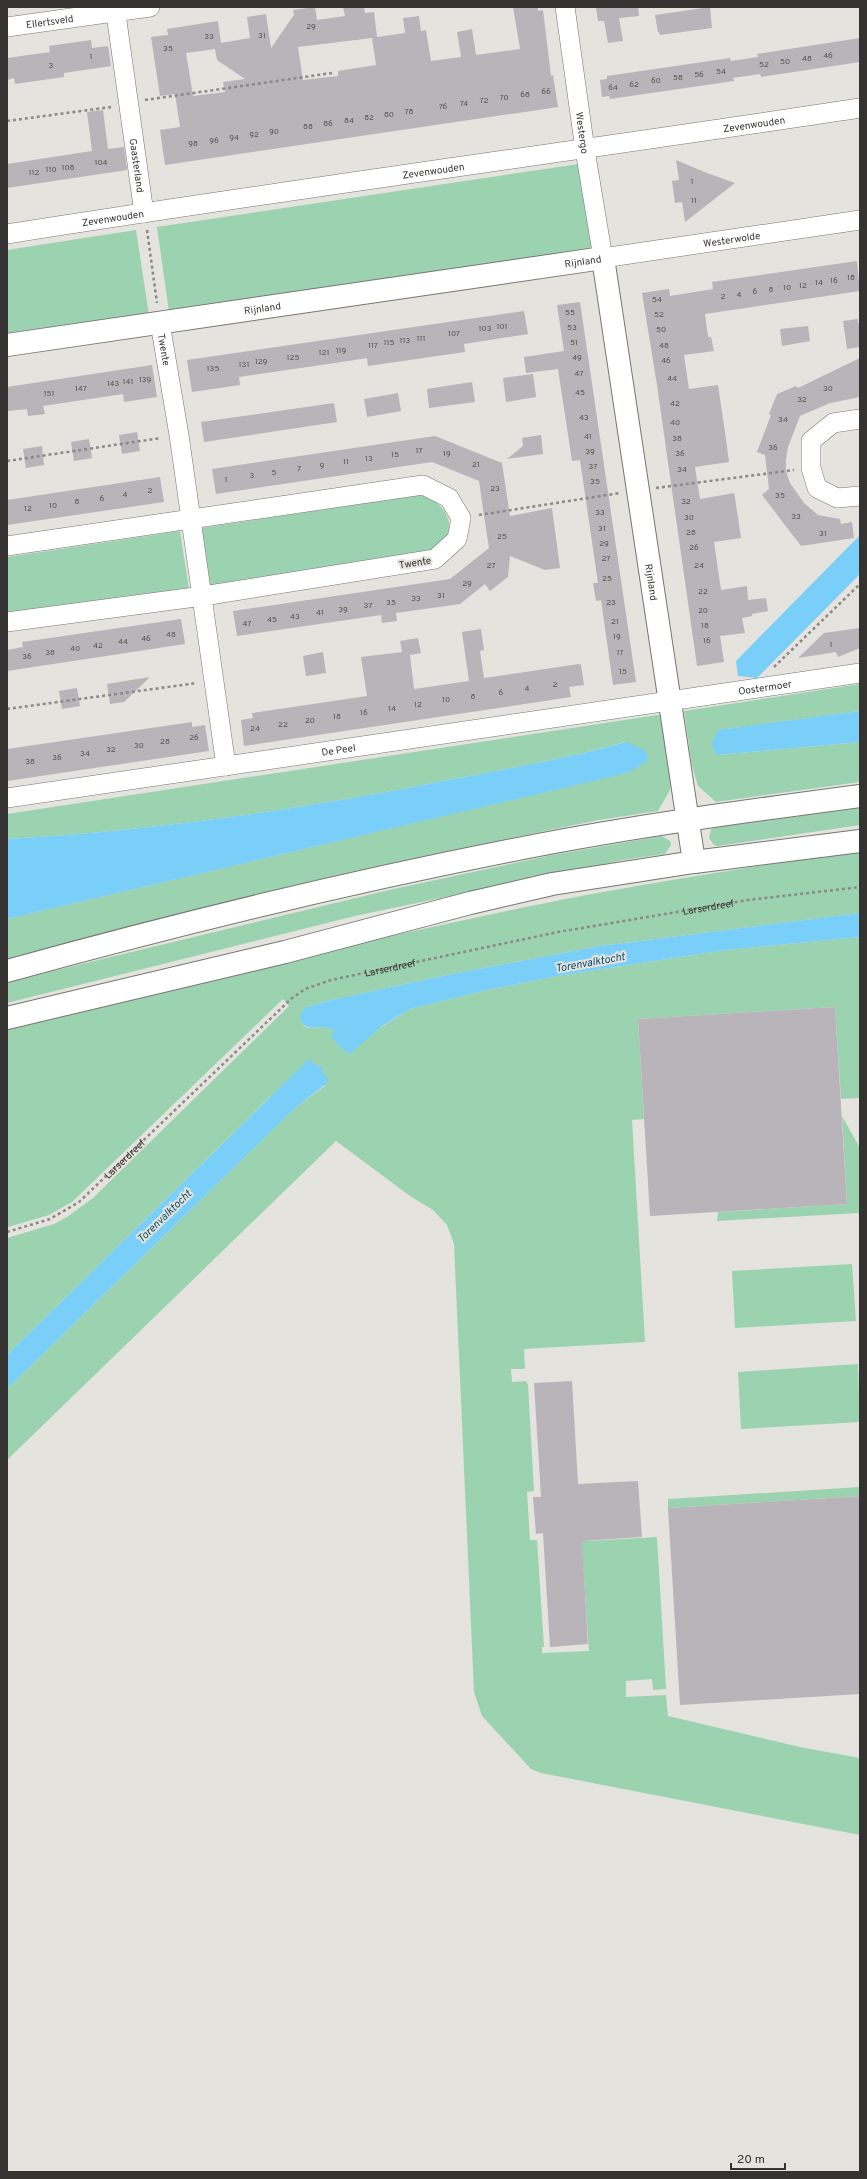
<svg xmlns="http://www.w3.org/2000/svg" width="867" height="2179" viewBox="0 0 867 2179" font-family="Overpass,sans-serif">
	<rect width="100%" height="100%" fill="#e5e3dd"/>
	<g fill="#9bd3b0">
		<polygon points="579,164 592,249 169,312 157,227"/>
		<polygon points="136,230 149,315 7,336 7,250"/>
		<path d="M420,495C438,499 457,518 446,538C443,543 437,548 433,552L210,586L201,528Z"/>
		<polygon points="180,531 189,589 7,615 7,557"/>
		<polygon points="860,684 860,711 719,730 717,755 860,742 860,782 716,802 698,786 692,766 684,711"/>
		<path d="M664,714L672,769L670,790L658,811L599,820L516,837L7,963V919L629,772L625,742C569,758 511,768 453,779C306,809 157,830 7,839V814Z"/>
		<polygon points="860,808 860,825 718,846 714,845 709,838 711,829 716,827"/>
		<polygon points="662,836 670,841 671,845 665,854 623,860 355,916 7,1003 7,982 389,890 552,855"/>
		<path d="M860,849V913L600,946L442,976L327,1001L307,1007L301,1020C306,1032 311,1027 322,1027C326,1027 331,1029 335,1031L341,1048L345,1050L410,1009L487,990L557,976L726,950L860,937V1098L841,1099L835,1007L638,1019L644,1119L632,1120L645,1342L524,1349L525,1369H511L512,1382L526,1381L528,1385L534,1491L527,1492L530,1540H537L544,1647H542V1653L589,1651L582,1548L577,1532L588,1541L657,1537L666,1689L653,1690L652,1679L626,1681V1697L666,1695L668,1716L800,1747L860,1758V1835L541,1773L531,1769L482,1716L474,1692L454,1244L447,1225L433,1210L410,1196L336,1141L7,1460V1389L295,1108L326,1085L271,1096L7,1355V1238L54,1224L67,1217L93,1198L289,1006L283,999L72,1202L49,1215L8,1227L7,1027C183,985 359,941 536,905C644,883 752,868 860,849Z"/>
		<polygon points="842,1116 860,1148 860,1217 858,1213 717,1221 718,1212 847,1204"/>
		<polygon points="852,1264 856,1321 735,1328 732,1271"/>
		<polygon points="858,1364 860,1422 741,1429 738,1372"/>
		<polygon points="860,1487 860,1496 668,1508 668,1499"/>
	</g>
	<g fill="#7acff9">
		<polygon points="860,535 860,574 757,678 738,676 736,661"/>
		<polygon points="860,711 860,742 717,755 712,744 718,730"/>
		<path d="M626,742L646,751L648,761L629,772L606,778L7,919V839C157,830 306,809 453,779C511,768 569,758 626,742Z"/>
		<path d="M860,913V937L726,950L557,976L487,990L410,1009L382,1026L350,1054L341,1048L331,1036L335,1031C331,1029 326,1027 322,1027C311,1027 304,1031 300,1017L302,1011L307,1007L327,1001L442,976L600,946Z"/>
		<polygon points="309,1059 316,1066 319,1065 323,1068 321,1071 328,1079 326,1084 295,1108 7,1389 7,1355"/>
	</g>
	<g fill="#b8b4ba" fill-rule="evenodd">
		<path d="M315,7L317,20L345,16L343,7H364L365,13L374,12L377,37L405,33L403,18L419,16L421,31L426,30L431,61L461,57L457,32L472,29L476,55L520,49L513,7H538V11L543,10L551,76L553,75L558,107L165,165L160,130L180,127L175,94L160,96L151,37L168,35L167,29L218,21L221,43L250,38L247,17L266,14L271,48L294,15L293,10ZM372,38L376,65L338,71V76L303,80L298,47ZM215,49L217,60L245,79L223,82L225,92L193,96L186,53Z"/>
		<polygon points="596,7 638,7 639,16 619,18 623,41 608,43 604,21 598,21"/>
		<polygon points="710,7 712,28 660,35 659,32 658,32 655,15"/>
		<polygon points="860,38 860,62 761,77 760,74 733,78 734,81 610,99 609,96 602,97 600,80 607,79 607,76 730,58 731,61 758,57 757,54"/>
		<polygon points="91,40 92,48 108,46 111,66 64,73 64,77 15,84 14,78 7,80 7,58 50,52 49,46"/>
		<polygon points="103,110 108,149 124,147 127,170 7,188 7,164 92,151 87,112"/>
		<polygon points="676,160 707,173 735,183 685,222 682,202 675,203 672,181 679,180"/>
		<polygon points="857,261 860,291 705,314 708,337 711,337 714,351 684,355 689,389 718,385 726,439 729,462 695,467 700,499 734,493 735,498 741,538 714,542 721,590 747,586 748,600 766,598 768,611 752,614 752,616 742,618 745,633 720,636 724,662 697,666 657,385 642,293 669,289 670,296 713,289 712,282"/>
		<polygon points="580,302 636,682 613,685 601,600 596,601 593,583 598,583 580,460 572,461 558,369 526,373 524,357 564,351 557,305"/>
		<polygon points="524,311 528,334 464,344 465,352 368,366 367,358 335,363 239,377 240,385 192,392 187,360"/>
		<polygon points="858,319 858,323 860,323 860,347 847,349 843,321"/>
		<polygon points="808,326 810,341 782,346 780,329"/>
		<polygon points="860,358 860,397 830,403 800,416 788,447 786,459 786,471 790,483 804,503 818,515 840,519 841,524 852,522 854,538 801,546 762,495 769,489 768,480 765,455 757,452 771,415 769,414 777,394 796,386 798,388"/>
		<polygon points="152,365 157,397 124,402 123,394 43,406 45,414 28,416 27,409 7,411 7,387"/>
		<polygon points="533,374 536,397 506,402 503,378"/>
		<polygon points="472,382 475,402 429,408 427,389"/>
		<polygon points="398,393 401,411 367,417 364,399"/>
		<polygon points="334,403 337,422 204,442 201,422"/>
		<polygon points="137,432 140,451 122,454 119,435"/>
		<polygon points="541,435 543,454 507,459 523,446 522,438"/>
		<polygon points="435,436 502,463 510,516 552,508 560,568 545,570 510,556 508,577 490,591 485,584 460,604 396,613 397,621 382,623 381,615 237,636 233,611 450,579 489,548 483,509 479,481 432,462 216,494 212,469"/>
		<polygon points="89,439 92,458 74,461 71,442"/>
		<polygon points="42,446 44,465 26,468 23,449"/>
		<polygon points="160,477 164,502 7,525 7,500"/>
		<polygon points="181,619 185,644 7,671 7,650 23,647 22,642"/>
		<polygon points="860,628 860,648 838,657 836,652 798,658 824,633"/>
		<polygon points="481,629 484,650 480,651 484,678 579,664 581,665 584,685 569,687 571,697 244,746 241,720 253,718 252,713 367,696 361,657 402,652 400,641 418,638 421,653 410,655 414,689 469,681 462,632"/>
		<polygon points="323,652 326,673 306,676 303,656"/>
		<polygon points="150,677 124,702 110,704 107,684"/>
		<polygon points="77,688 80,706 62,709 59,691"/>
		<polygon points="192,722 192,727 205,725 209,751 7,781 7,749"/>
		<polygon points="835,1007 847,1204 650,1216 638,1019"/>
		<polygon points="572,1381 578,1484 638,1481 642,1537 582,1541 588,1644 550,1647 543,1533 536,1534 533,1497 541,1497 534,1383"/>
		<polygon points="860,1496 860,1694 680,1705 668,1508"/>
	</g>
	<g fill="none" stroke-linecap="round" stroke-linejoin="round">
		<g stroke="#77756f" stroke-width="20">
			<g id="minor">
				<path id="s2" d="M115,7L144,213"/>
				<path id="s3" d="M565,7L585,150L603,258L860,220"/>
				<path id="s4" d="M7,27L150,7"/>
				<path id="s5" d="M7,234C291,189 576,151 860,108"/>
				<path id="s6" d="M160,323L179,435L226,766"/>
				<polyline points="860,419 833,423 811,441 811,468 817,488 837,498 860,496"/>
				<polyline points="7,546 423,485 449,498 461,518 457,539 435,559 203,596 7,622"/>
				<path id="s7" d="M7,798L860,673"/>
			</g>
		</g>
		<g stroke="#77756f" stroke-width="24">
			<g id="tertiary">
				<path id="s8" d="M7,345L603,258L694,862"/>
			</g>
		</g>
		<g stroke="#77756f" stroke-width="24">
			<g id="secondary">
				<path d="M7,971C177,924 349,882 523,848C634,826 747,811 860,796"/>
				<polyline points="7,1018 285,952 470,903 552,884 694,862 860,841"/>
			</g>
		</g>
		<g stroke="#8b8986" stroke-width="2.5" stroke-dasharray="3 3" stroke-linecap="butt">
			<polyline points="145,100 332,73"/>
			<polyline points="7,121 111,107"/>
			<polyline points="147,230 157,303"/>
			<polyline points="7,461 161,438"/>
			<polyline points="656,488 794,470"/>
			<polyline points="479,515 620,493"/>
			<polyline points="774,667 860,584"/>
			<polyline points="7,709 197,683"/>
			<path id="s1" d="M7,1232L50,1219L79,1202L291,999L305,989L331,980L558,932L748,900L860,887"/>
		</g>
		<use href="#minor" stroke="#fff" stroke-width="19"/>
		<use href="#tertiary" stroke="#fff" stroke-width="22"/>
		<use href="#secondary" stroke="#fff" stroke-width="22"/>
	</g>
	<g text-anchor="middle" stroke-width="4" stroke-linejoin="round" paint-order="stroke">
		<g font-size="8" fill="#555353">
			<text x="311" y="29">29</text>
			<text x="262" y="38">31</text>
			<text x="209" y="39">33</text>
			<text x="168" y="51">35</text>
			<text x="828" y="58">46</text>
			<text x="91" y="59">1</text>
			<text x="807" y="61">48</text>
			<text x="785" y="64">50</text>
			<text x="764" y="67">52</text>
			<text x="51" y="68">3</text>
			<text x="721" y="74">54</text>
			<text x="699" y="77">56</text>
			<text x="678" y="80">58</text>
			<text x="656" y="83">60</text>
			<text x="634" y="87">62</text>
			<text x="613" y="90">64</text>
			<text x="546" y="94">66</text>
			<text x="525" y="97">68</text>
			<text x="504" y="100">70</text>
			<text x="484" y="103">72</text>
			<text x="464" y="106">74</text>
			<text x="443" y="109">76</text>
			<text x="409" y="114">78</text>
			<text x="389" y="117">80</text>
			<text x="369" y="120">82</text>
			<text x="349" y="123">84</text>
			<text x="328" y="126">86</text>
			<text x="308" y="129">88</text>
			<text x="274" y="134">90</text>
			<text x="254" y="137">92</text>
			<text x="234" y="140">94</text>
			<text x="214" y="143">96</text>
			<text x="193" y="146">98</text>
			<text x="101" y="165">104</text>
			<text x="68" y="170">108</text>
			<text x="51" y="172">110</text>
			<text x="34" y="175">112</text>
			<text x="692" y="184">1</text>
			<text x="694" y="203">11</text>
			<text x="851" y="280">18</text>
			<text x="834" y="283">16</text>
			<text x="819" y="285">14</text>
			<text x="803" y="288">12</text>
			<text x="787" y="290">10</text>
			<text x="771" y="292">8</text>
			<text x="755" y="294">6</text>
			<text x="739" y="297">4</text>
			<text x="723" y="299">2</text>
			<text x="657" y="302">54</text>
			<text x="570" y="315">55</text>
			<text x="659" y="317">52</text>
			<text x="502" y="329">101</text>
			<text x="572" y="330">53</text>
			<text x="485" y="331">103</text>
			<text x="661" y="332">50</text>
			<text x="454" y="336">107</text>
			<text x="421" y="341">111</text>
			<text x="405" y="343">113</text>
			<text x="389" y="345">115</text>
			<text x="574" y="345">51</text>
			<text x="373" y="348">117</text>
			<text x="664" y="348">48</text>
			<text x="341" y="353">119</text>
			<text x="324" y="355">121</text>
			<text x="293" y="360">125</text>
			<text x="577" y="360">49</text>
			<text x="666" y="363">46</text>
			<text x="261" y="364">129</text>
			<text x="244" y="367">131</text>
			<text x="213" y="371">135</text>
			<text x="579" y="376">47</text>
			<text x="672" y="381">44</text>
			<text x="145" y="382">139</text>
			<text x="128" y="384">141</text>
			<text x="113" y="386">143</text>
			<text x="81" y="391">147</text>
			<text x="828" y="391">30</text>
			<text x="580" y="395">45</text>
			<text x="49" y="396">151</text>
			<text x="802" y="402">32</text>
			<text x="675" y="406">42</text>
			<text x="584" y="420">43</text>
			<text x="783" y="422">34</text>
			<text x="675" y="425">40</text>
			<text x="588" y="439">41</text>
			<text x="677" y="441">38</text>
			<text x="773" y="450">36</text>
			<text x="419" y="453">17</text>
			<text x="590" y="454">39</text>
			<text x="447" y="456">19</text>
			<text x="680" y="456">36</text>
			<text x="395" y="457">15</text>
			<text x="369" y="461">13</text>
			<text x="346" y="464">11</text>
			<text x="476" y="467">21</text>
			<text x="322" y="468">9</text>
			<text x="593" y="469">37</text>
			<text x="299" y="471">7</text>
			<text x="682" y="472">34</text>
			<text x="274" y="475">5</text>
			<text x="252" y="478">3</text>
			<text x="226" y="482">1</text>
			<text x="595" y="484">35</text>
			<text x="495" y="491">23</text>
			<text x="150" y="493">2</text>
			<text x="125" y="497">4</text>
			<text x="780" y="498">35</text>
			<text x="102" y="501">6</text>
			<text x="77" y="504">8</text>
			<text x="686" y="504">32</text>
			<text x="53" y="508">10</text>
			<text x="28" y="511">12</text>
			<text x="600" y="515">33</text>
			<text x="796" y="519">33</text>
			<text x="689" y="520">30</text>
			<text x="602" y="531">31</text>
			<text x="691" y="535">28</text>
			<text x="823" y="536">31</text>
			<text x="502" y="539">25</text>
			<text x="604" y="546">29</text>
			<text x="694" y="550">26</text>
			<text x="606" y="561">27</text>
			<text x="491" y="568">27</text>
			<text x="699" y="568">24</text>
			<text x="607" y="581">25</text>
			<text x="467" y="586">29</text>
			<text x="703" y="594">22</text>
			<text x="441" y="598">31</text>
			<text x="416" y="601">33</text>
			<text x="391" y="605">35</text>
			<text x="611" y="605">23</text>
			<text x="368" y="608">37</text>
			<text x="343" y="612">39</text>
			<text x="703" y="613">20</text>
			<text x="320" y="615">41</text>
			<text x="295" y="619">43</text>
			<text x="272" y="622">45</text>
			<text x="615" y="624">21</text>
			<text x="247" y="626">47</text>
			<text x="705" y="628">18</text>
			<text x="171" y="637">48</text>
			<text x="617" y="639">19</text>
			<text x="146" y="641">46</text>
			<text x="707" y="643">16</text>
			<text x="123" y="644">44</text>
			<text x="831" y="647">1</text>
			<text x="98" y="648">42</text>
			<text x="75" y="651">40</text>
			<text x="50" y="655">38</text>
			<text x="620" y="655">17</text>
			<text x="27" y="659">36</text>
			<text x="623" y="674">15</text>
			<text x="555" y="687">2</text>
			<text x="527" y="691">4</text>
			<text x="501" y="695">6</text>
			<text x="473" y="699">8</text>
			<text x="446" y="702">10</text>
			<text x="418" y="707">12</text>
			<text x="392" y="711">14</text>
			<text x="364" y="715">16</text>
			<text x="337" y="719">18</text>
			<text x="310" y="723">20</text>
			<text x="283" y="727">22</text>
			<text x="255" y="731">24</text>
			<text x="194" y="740">26</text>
			<text x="165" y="744">28</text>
			<text x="139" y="748">30</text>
			<text x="111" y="752">32</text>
			<text x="85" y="756">34</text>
			<text x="57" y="760">36</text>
			<text x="30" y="764">38</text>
		</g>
		<g font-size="10" fill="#343331" stroke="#e5e3dd">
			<text dy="4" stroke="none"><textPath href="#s4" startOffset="43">Ellertsveld</textPath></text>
			<text dy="4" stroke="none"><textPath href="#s5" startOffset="755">Zevenwouden</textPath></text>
			<text dy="4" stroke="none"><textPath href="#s3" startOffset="127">Westergo</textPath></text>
			<text dy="4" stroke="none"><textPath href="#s2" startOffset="160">Gaasterland</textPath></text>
			<text dy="4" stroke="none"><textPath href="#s5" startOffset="431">Zevenwouden</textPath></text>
			<text dy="4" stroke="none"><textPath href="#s5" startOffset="107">Zevenwouden</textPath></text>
			<text dy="4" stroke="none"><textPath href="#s3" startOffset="384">Westerwolde</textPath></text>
			<text dy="4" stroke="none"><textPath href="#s8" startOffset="582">Rijnland</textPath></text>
			<text dy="4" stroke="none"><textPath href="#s8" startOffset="258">Rijnland</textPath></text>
			<text dy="4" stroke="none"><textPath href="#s6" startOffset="27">Twente</textPath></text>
			<text transform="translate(415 562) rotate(-9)" y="4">Twente</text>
			<text dy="4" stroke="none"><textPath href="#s8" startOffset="930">Rijnland</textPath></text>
			<text dy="4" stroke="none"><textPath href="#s7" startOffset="766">Oostermoer</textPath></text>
			<text dy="4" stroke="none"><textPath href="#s7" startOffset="335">De Peel</textPath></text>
			<text dy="4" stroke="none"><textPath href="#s1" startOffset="801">Larserdreef</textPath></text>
			<text dy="4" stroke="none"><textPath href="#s1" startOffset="477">Larserdreef</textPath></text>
			<text dy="4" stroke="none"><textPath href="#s1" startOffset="141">Larserdreef</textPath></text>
		</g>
		<g font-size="11" font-style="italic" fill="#09516e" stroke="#e5e3dd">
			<text transform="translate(590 962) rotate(-10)" y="4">Torenvalktocht</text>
			<text transform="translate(164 1216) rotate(-44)" y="4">Torenvalktocht</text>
		</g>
	</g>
	<rect width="867" height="2179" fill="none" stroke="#343331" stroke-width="16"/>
	<path d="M731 2163v6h54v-6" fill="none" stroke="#343331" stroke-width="2"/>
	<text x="737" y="2163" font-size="12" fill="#343331" stroke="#e5e3dd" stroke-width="3" paint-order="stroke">20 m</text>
</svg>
